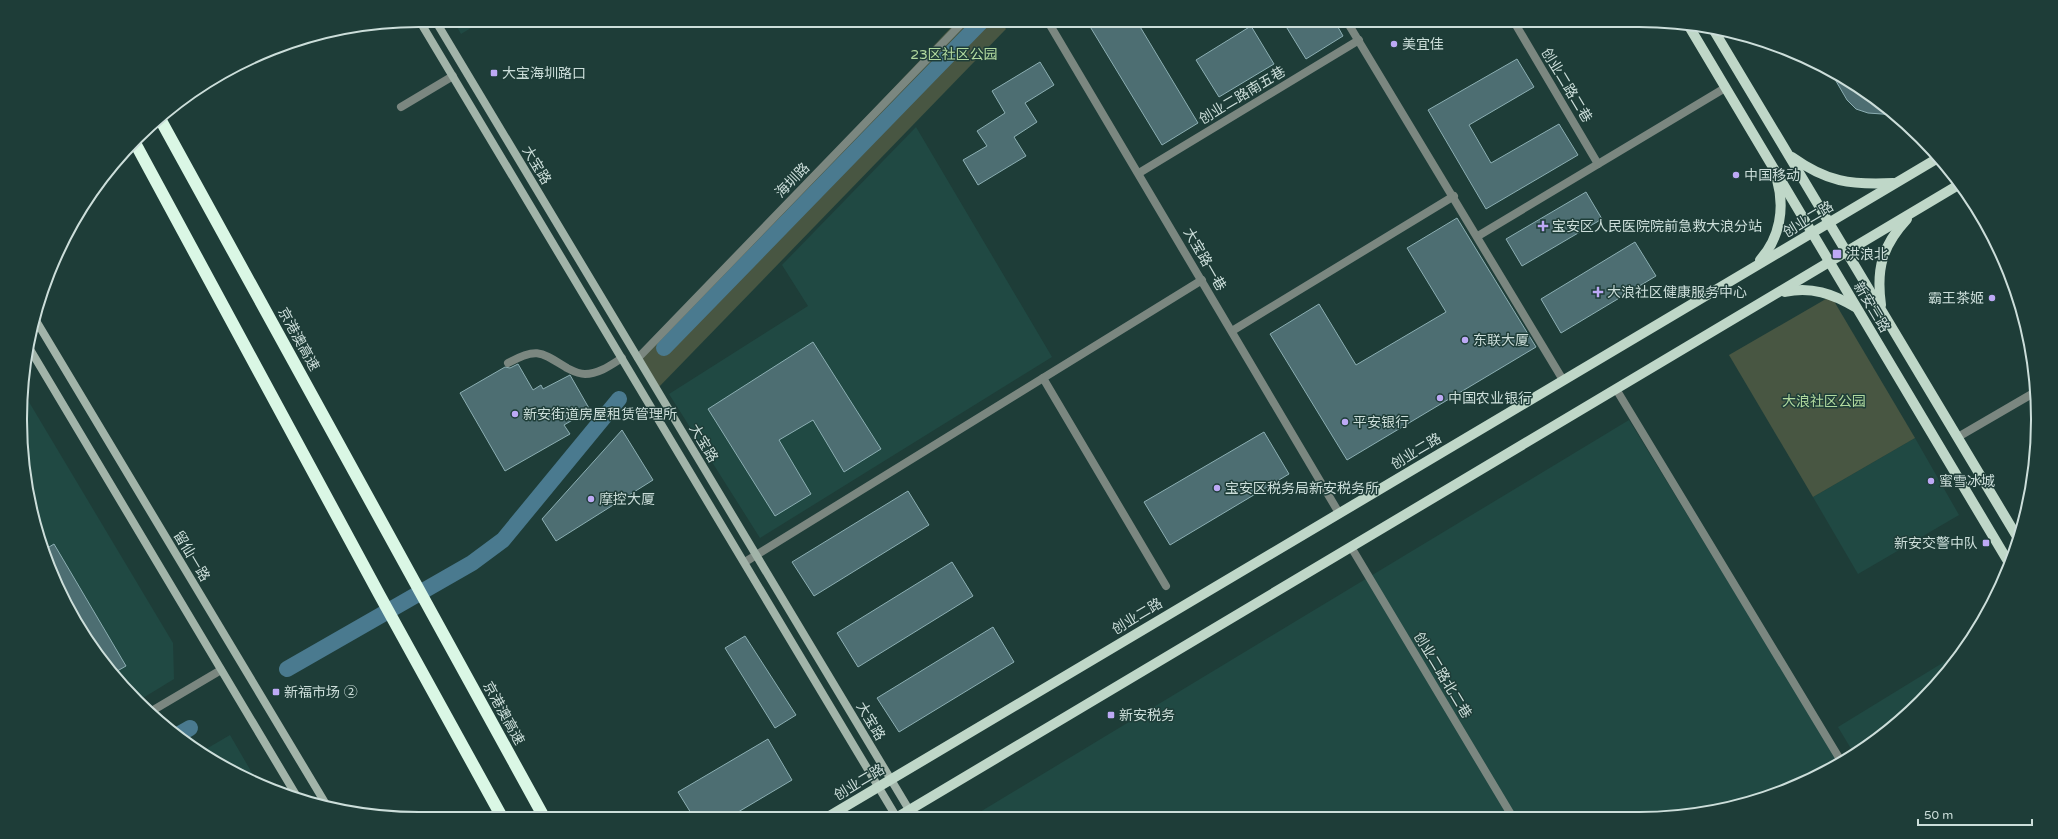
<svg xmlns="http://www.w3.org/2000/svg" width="2058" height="839" viewBox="0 0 2058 839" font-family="'Varela Round','Noto Sans SC',sans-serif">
	<rect width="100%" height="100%" fill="#1e3d38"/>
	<g fill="#204943">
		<polygon points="453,20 484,20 461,34"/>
		<polygon points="916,127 1052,357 760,538 669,394 808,306 782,265"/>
		<polygon points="23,392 173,643 174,679 138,701 119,683 87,641 50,572 28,498 21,445"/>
		<polygon points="1629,420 1839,762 1815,778 1742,805 1691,816 970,818"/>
		<polygon points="1915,438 1959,515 1858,574 1813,497"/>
		<polygon points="1962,651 1902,720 1853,752 1838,727"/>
		<polygon points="230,735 259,785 243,778 201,752"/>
	</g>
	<g fill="#485642">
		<polygon points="958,20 998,20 1006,29 657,389 638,358"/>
		<polygon points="1831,296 1915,438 1813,497 1729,355"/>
	</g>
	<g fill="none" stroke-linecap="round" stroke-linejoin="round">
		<g stroke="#4a7a8f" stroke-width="16">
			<polyline points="664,348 983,20"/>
			<polyline points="287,669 472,563 503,540 619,399"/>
			<polyline points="176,736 190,728"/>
		</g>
	</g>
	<g fill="#4d6e72" stroke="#8cafb3">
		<polygon points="1086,20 1136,20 1198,123 1162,145"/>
		<polygon points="1282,20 1334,20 1343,36 1306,59"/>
		<polygon points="1251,26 1274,64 1219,97 1196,60"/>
		<polygon points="1517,59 1534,87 1469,125 1491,163 1559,124 1578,155 1486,209 1428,110"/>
		<polygon points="1040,62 1054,85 1025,103 1037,122 1014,137 1026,156 978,185 963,160 987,146 977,131 1005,113 992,91"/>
		<polygon points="1829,69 1838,73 1896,115 1868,113 1856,109 1847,100"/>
		<polygon points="1586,192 1602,219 1522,266 1506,239"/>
		<polygon points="1457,218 1536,347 1347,460 1270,334 1319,304 1356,365 1446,312 1407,248"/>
		<polygon points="1635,242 1656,276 1561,333 1541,299"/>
		<polygon points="813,342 881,449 844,472 813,420 779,440 811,494 775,516 708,409"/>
		<polygon points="518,364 533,390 541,385 543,389 570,375 590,410 564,425 570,434 505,471 460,393 505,367 510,368"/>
		<polygon points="622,430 653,480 556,541 542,519"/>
		<polygon points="1264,432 1289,474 1170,545 1144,502"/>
		<polygon points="908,491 929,525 814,596 792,562"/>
		<polygon points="54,544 126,666 112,674 87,641 50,572 44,550"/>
		<polygon points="952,562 973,596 858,667 837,633"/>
		<polygon points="993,627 1014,662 899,732 877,698"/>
		<polygon points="745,636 796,715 775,728 725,648"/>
		<polygon points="768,739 792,780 728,818 694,818 678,792"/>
	</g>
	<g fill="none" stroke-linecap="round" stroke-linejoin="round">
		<g stroke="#7b8780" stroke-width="8">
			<polyline points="401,107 453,76"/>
			<path d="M508,363C537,347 541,352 567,368C573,371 578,374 585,374C599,374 611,365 622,358"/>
		</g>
		<g stroke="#7b8780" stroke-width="8">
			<polyline points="1047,20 1339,513"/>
			<polyline points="1346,20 1563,380"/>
			<polyline points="1513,20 1598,164"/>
			<polyline points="1139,173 1359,40"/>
			<polyline points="1478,236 1725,88"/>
			<polyline points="1232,331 1454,196"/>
			<polyline points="1043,378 1166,586"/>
			<polyline points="1616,389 1841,761"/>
			<polyline points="1958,437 2037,391"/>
			<polyline points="1351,547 1512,816"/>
			<polyline points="745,562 1202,280"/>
			<polyline points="150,712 221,670"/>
		</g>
		<polyline stroke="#7b8780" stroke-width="8" points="638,358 965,20"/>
		<g stroke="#a2b4a9" stroke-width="8">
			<polyline points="419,20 897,818"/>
			<polyline points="435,20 914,818"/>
			<polyline points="35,319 327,806"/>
			<polyline points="28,346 299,800"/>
		</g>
		<g stroke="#bfd7c8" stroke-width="10">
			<polyline points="1687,23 2009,563"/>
			<polyline points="1713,29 2019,540"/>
			<path d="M1792,157C1827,182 1850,185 1893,183"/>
			<path d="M1760,260C1780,238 1785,208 1777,180"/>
			<path d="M1785,292C1811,286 1833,294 1855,307"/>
			<path d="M1881,305C1876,269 1882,246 1907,219"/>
			<polyline points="826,818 1938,158"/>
			<polyline points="896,818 1960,184"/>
		</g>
		<g stroke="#daf7e5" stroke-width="12">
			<polyline points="159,117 545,819"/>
			<polyline points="134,141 379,594 503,819"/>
		</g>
	</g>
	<g fill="#bda9f5" stroke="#1e3d38" stroke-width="1.5">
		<circle cx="1394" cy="44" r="4"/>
		<rect x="490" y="69" width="8" height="8" rx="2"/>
		<circle cx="1736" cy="175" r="4"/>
		<path d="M1541 220h4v4h4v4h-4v4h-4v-4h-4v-4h4z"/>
		<rect x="1832" y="249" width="10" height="10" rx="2"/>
		<path d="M1596 286h4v4h4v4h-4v4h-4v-4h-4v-4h4z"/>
		<circle cx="1992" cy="298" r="4"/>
		<circle cx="1465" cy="340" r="4"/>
		<circle cx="1440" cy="398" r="4"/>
		<circle cx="515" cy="414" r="4"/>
		<circle cx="1345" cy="422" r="4"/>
		<circle cx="1931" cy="481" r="4"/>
		<circle cx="1217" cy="488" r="4"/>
		<circle cx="591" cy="499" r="4"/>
		<rect x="1982" y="539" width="8" height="8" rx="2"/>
		<rect x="272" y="688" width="8" height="8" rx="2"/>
		<rect x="1107" y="711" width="8" height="8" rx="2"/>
	</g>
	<g text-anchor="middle" stroke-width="3" stroke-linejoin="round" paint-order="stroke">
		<g font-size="14" fill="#ccdeda" stroke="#1e3d38" text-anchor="start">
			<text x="1402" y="49">美宜佳</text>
			<text x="502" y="78">大宝海圳路口</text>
			<text x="1744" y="180">中国移动</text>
			<text x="1552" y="231">宝安区人民医院院前急救大浪分站</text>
			<text x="1846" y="259">洪浪北</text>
			<text x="1607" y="297">大浪社区健康服务中心</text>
			<text x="1984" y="303" text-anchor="end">霸王茶姬</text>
			<text x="1473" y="345">东联大厦</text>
			<text x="1448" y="403">中国农业银行</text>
			<text x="523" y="419">新安街道房屋租赁管理所</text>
			<text x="1353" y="427">平安银行</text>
			<text x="1939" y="486">蜜雪冰城</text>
			<text x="1225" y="493">宝安区税务局新安税务所</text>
			<text x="599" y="504">摩控大厦</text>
			<text x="1978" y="548" text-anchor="end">新安交警中队</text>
			<text x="284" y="697">新福市场 ②</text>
			<text x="1119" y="720">新安税务</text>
		</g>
		<g font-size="14" fill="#b2da9f" stroke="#1e3d38">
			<text x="954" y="59">23区社区公园</text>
			<text x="1824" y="406">大浪社区公园</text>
		</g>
		<g font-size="14" fill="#ccdeda" stroke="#1e3d38">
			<text transform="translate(1567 85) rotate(59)" y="5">创业二路二巷</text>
			<text transform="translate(1242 95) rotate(-31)" y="5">创业二路南五巷</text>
			<text transform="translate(537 165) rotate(59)" y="5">大宝路</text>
			<text transform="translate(792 180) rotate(-46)" y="5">海圳路</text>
			<text transform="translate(1808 219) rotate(-31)" y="5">创业二路</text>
			<text transform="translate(1205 259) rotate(60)" y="5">大宝路一巷</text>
			<text transform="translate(1872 307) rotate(59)" y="5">新安三路</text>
			<text transform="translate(299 339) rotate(61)" y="5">京港澳高速</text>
			<text transform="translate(704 443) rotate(59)" y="5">大宝路</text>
			<text transform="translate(1416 451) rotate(-31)" y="5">创业二路</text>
			<text transform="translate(192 556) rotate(59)" y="5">留仙一路</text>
			<text transform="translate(1137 616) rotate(-31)" y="5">创业二路</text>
			<text transform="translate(1443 675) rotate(59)" y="5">创业二路北二巷</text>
			<text transform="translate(504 713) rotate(61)" y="5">京港澳高速</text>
			<text transform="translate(871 721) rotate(59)" y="5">大宝路</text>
			<text transform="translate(859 782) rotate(-31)" y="5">创业二路</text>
		</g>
	</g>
	<path d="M0 0H2058V839H0ZM419 27H1639A392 392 0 0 1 2031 419V420A392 392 0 0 1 1639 812H419A392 392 0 0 1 27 420V419A392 392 0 0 1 419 27Z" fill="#1e3d38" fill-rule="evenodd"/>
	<path fill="none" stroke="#ccdeda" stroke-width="2" d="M419 27H1639A392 392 0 0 1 2031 419V420A392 392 0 0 1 1639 812H419A392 392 0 0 1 27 420V419A392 392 0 0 1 419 27Z"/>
	<path d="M1918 819v6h114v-6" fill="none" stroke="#ccdeda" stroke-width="2"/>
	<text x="1924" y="819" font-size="12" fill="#ccdeda" stroke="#1e3d38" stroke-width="3" paint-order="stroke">50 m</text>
</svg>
